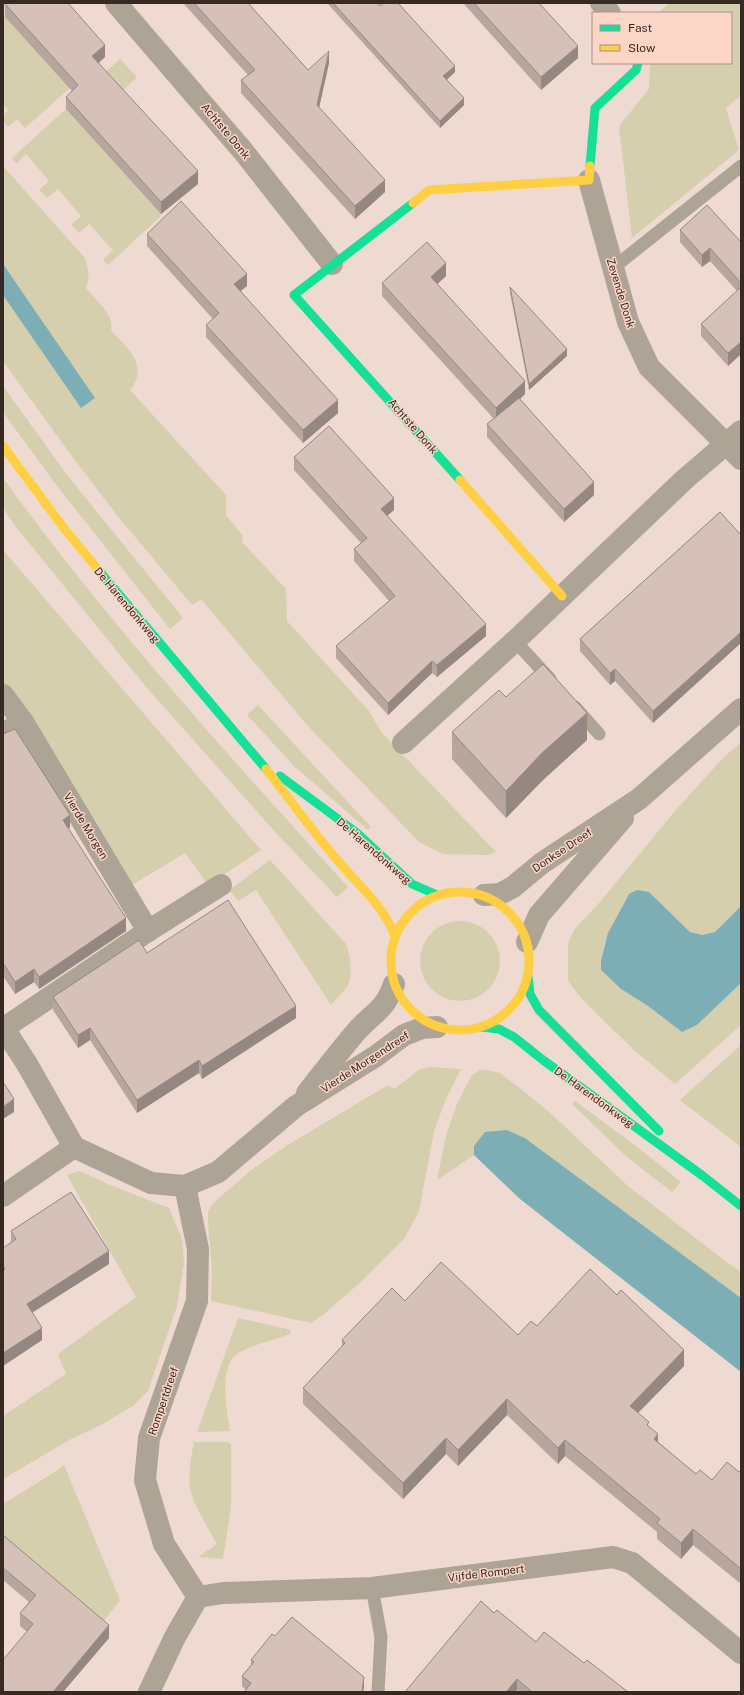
<svg xmlns="http://www.w3.org/2000/svg" width="744" height="1695" viewBox="0 0 744 1695" font-family="'Public Sans',sans-serif">
	<rect width="100%" height="100%" fill="#efdad2"/>
	<g fill="#d5cfae">
		<polygon points="669,3 741,3 741,95 726,108 739,150 632,238 619,126 649,89 650,63 731,63 731,13 658,13"/>
		<polygon points="5,17 70,88 25,128 17,119 8,127 3,121 3,115 8,110 3,104 3,19"/>
		<polygon points="120,59 137,77 117,96 100,77"/>
		<polygon points="66,109 162,215 108,265 103,260 113,250 89,224 79,233 71,225 81,216 58,189 47,198 39,190 49,181 26,154 16,164 12,158"/>
		<path d="M3,166L84,257C89,268 90,276 86,288C95,299 115,315 111,330C127,348 150,366 130,390L226,495V515L243,536L242,542L286,589L287,621L369,711L382,733L496,852L488,855L443,854L419,842L307,725L201,599L192,605L116,514L68,451L3,361Z"/>
		<polygon points="3,386 67,475 183,618 170,629 54,482 3,412"/>
		<path d="M3,478C108,623 228,755 348,887L337,897L277,834L147,688L16,527L3,508Z"/>
		<polygon points="3,550 261,850 208,885 185,853 129,887 3,706"/>
		<polygon points="258,705 371,827 368,830 295,767 247,715"/>
		<path d="M741,742V906L715,932L702,935L690,932L649,892L629,894C616,918 600,942 601,970L621,989L648,1006L682,1032L697,1025L741,983V1025L675,1084L635,1051L581,998L568,981V944L574,930L600,902L675,811L722,759Z"/>
		<path d="M270,860L346,944C350,954 353,974 348,985C344,992 336,999 331,1005L256,890L238,901L229,890Z"/>
		<circle cx="460" cy="961" r="40"/>
		<polygon points="741,1045 741,1147 680,1100"/>
		<polygon points="430,1067 461,1069 446,1099 434,1131 419,1211 404,1239 362,1281 323,1315 311,1323 211,1301 212,1270 208,1223 208,1212 213,1203 250,1171 286,1146 388,1085 394,1089 419,1070"/>
		<polygon points="482,1069 500,1073 517,1086 547,1110 628,1186 724,1260 741,1272 741,1298 525,1138 507,1130 474,1146 474,1155 437,1180 446,1135 457,1104 472,1075"/>
		<polygon points="575,1101 636,1146 681,1182 672,1192 627,1157 572,1104"/>
		<polygon points="80,1171 108,1184 169,1208 182,1239 184,1264 177,1306 148,1391 133,1406 101,1425 71,1439 3,1479 3,1416 66,1374 58,1354 136,1297 67,1175"/>
		<path d="M238,1318L288,1329L291,1331L290,1334C274,1340 255,1344 240,1352C217,1364 227,1411 230,1431L197,1432Z"/>
		<path d="M194,1442H228L231,1444V1507L223,1559L198,1557L217,1544C209,1530 193,1504 190,1488C188,1473 191,1457 194,1442Z"/>
		<polygon points="64,1465 120,1600 97,1630 3,1541 3,1504 53,1473"/>
	</g>
	<g fill="#7daeb5">
		<polygon points="3,264 95,398 81,408 3,295"/>
		<polygon points="637,890 649,892 690,932 702,935 715,932 741,906 741,983 697,1025 682,1032 648,1006 621,989 601,970 601,960 608,933 629,894"/>
		<polygon points="507,1130 525,1138 741,1298 741,1372 520,1199 474,1155 474,1146 485,1132"/>
	</g>
	<g fill="none" stroke-linecap="round" stroke-linejoin="round">
		<g stroke="#aea496" stroke-width="13">
			<polyline points="613,268 741,166"/>
			<polyline points="515,641 550,679"/>
			<polyline points="575,707 599,734"/>
			<polyline points="372,1588 381,1637 378,1692"/>
		</g>
		<g stroke="#aea496" stroke-width="22">
			<polyline points="116,3 243,151 332,264"/>
			<polyline points="601,3 610,13"/>
			<polyline points="589,180 628,322 649,367 741,459"/>
			<polyline points="3,695 23,722 148,931"/>
			<polyline points="3,734 23,722"/>
			<polyline points="403,743 515,641 685,479 741,431"/>
			<polyline points="484,895 500,894 513,887 542,863 639,799 741,709"/>
			<polyline points="527,942 539,915 623,818"/>
			<polyline points="3,1027 27,1064 74,1147"/>
			<polyline points="4,1028 148,931 221,885"/>
			<path d="M307,1093C323,1073 338,1053 355,1033C372,1013 385,1011 394,984"/>
			<polyline points="74,1147 151,1183 185,1186 218,1172 296,1106 376,1056 404,1035 422,1028 437,1027"/>
			<polyline points="3,1196 74,1147"/>
			<polyline points="198,1597 223,1593 372,1588 613,1557 632,1563 741,1653"/>
			<polyline points="149,1692 175,1637 198,1597 164,1544 145,1480 149,1438 197,1301 198,1249 185,1186"/>
		</g>
		<g stroke="#16e098" stroke-width="9">
			<polyline points="590,166 595,108 636,70 638,63"/>
			<polyline points="413,203 294,295 460,480"/>
			<polyline points="100,572 266,769"/>
			<polyline points="280,776 357,833 412,884 437,895"/>
			<polyline points="528,976 530,994 539,1010 659,1131"/>
			<polyline points="481,1027 499,1029 514,1037 543,1060 703,1176 741,1206"/>
		</g>
		<g stroke="#ffcf43" stroke-width="9">
			<polyline points="413,203 429,190 589,180 590,166"/>
			<polyline points="3,446 63,527 100,572"/>
			<polyline points="460,480 562,596"/>
			<path d="M266,769C289,798 310,828 334,856C356,884 381,901 395,936"/>
			<circle cx="460" cy="961" r="69"/>
		</g>
	</g>
	<g fill="#b7a69e">
		<polygon points="183,3 248,3 308,70 329,63 319,107 385,192 355,219 241,93 241,80 248,75"/>
		<polygon points="327,3 378,3 455,72 447,80 464,105 440,128"/>
		<polygon points="463,3 539,3 578,58 541,90"/>
		<polygon points="5,4 105,57 99,63 198,184 161,214 66,109 66,97 72,91 5,17"/>
		<polygon points="680,230 741,242 741,354 728,366 701,336 701,324 737,291 710,261 702,267 680,242"/>
		<polygon points="147,234 247,286 241,291 338,413 303,443 206,337 206,325 213,319 147,246"/>
		<polygon points="446,276 437,284 525,394 520,399 594,495 564,522 487,437 487,424 494,419 382,296 382,283"/>
		<polygon points="510,287 567,356 529,390 510,293"/>
		<polygon points="294,457 394,510 387,516 486,636 437,677 432,673 388,715 336,658 336,646 389,601 354,561 354,549 361,543 294,470"/>
		<polygon points="720,512 653,723 615,681 610,685 580,651 580,639"/>
		<polygon points="506,697 587,740 543,780 506,818 452,759 452,732"/>
		<polygon points="3,734 70,827 68,829 126,931 39,989 34,982 15,994 3,976"/>
		<polygon points="147,953 296,1018 202,1079 199,1073 137,1113 90,1040 78,1048 53,1010 53,997"/>
		<polygon points="11,1231 109,1264 32,1312 42,1340 3,1366 3,1248 11,1242"/>
		<polygon points="405,1301 518,1335 537,1326 684,1366 638,1413 649,1427 658,1442 696,1474 712,1480 739,1472 741,1470 741,1584 693,1545 681,1559 657,1539 657,1532 565,1456 558,1464 507,1415 458,1466 446,1454 403,1499 303,1404 303,1388 342,1347 342,1340"/>
		<polygon points="3,1535 109,1638 63,1692 3,1692 27,1632 20,1626 20,1613 29,1602 3,1580"/>
		<polygon points="494,1613 536,1642 584,1663 628,1692 519,1692 517,1690 515,1692 405,1692"/>
		<polygon points="275,1636 364,1688 246,1690 242,1686 242,1676 251,1665 251,1660"/>
	</g>
	<g fill="#958781">
		<polygon points="105,45 105,57 92,68 92,56"/>
		<polygon points="578,46 578,58 541,90 541,77"/>
		<polygon points="329,51 329,63 317,117 317,105"/>
		<polygon points="455,66 455,72 443,83 443,76"/>
		<polygon points="464,98 464,105 440,128 440,121"/>
		<polygon points="198,171 198,184 161,214 161,202"/>
		<polygon points="385,180 385,192 355,219 355,206"/>
		<polygon points="710,248 710,261 702,267 702,255"/>
		<polygon points="446,263 446,276 431,290 431,277"/>
		<polygon points="247,274 247,286 234,296 234,284"/>
		<polygon points="741,342 741,354 728,366 728,353"/>
		<polygon points="567,349 567,356 529,390 529,384"/>
		<polygon points="525,381 525,394 496,421 496,408"/>
		<polygon points="338,400 338,413 303,443 303,430"/>
		<polygon points="594,482 594,495 564,522 564,509"/>
		<polygon points="394,498 394,510 381,521 381,509"/>
		<polygon points="486,624 486,636 437,677 437,665"/>
		<polygon points="741,632 741,643 653,723 653,711"/>
		<polygon points="432,661 432,673 388,715 388,703"/>
		<polygon points="615,669 615,681 610,685 610,673"/>
		<polygon points="587,713 587,740 543,780 506,818 506,791 543,752"/>
		<polygon points="70,815 70,827 63,833 63,820"/>
		<polygon points="126,918 126,931 39,989 39,977"/>
		<polygon points="34,969 34,982 15,994 15,982"/>
		<polygon points="296,1006 296,1018 202,1079 202,1066"/>
		<polygon points="90,1028 90,1040 78,1048 78,1035"/>
		<polygon points="199,1060 199,1073 137,1113 137,1100"/>
		<polygon points="14,1099 14,1112 3,1119 3,1107"/>
		<polygon points="109,1251 109,1264 27,1316 27,1304"/>
		<polygon points="42,1328 42,1340 3,1366 3,1353"/>
		<polygon points="684,1350 684,1366 630,1421 630,1406"/>
		<polygon points="507,1399 507,1415 458,1466 458,1450"/>
		<polygon points="658,1434 658,1450 654,1439"/>
		<polygon points="446,1438 446,1454 403,1499 403,1483"/>
		<polygon points="565,1440 565,1456 558,1464 558,1448"/>
		<polygon points="693,1529 693,1545 681,1559 681,1543"/>
		<polygon points="109,1625 109,1638 63,1692 53,1692"/>
		<polygon points="364,1677 364,1688 363,1692 362,1692"/>
		<polygon points="517,1679 517,1690 515,1692 506,1692"/>
	</g>
	<g fill="#d5c1b8" stroke="#958781">
		<polygon points="7,3 68,3 105,45 92,56 198,171 161,202 66,97 78,85 5,4"/>
		<polygon points="194,3 248,3 308,70 329,51 317,105 385,180 355,206 241,80 255,70"/>
		<polygon points="333,3 378,3 380,6 384,3 398,3 455,66 443,76 464,98 440,121"/>
		<polygon points="474,3 539,3 578,46 541,77"/>
		<polygon points="181,201 247,274 234,284 338,400 303,430 206,325 219,313 147,234"/>
		<polygon points="707,205 741,242 741,283 710,248 702,255 680,230"/>
		<polygon points="427,242 446,263 431,277 525,381 496,408 382,283"/>
		<polygon points="510,287 567,349 529,384"/>
		<polygon points="741,287 741,342 728,353 701,324"/>
		<polygon points="519,398 594,482 564,509 487,424"/>
		<polygon points="329,426 394,498 381,509 486,624 437,665 432,661 388,703 336,646 395,596 354,549 367,538 294,457"/>
		<polygon points="720,512 741,535 741,632 653,711 615,669 610,673 580,639"/>
		<polygon points="543,664 587,713 543,752 506,791 452,732 499,690 506,697"/>
		<polygon points="15,729 70,815 63,820 126,918 39,977 34,969 15,982 3,963 3,734"/>
		<polygon points="228,900 296,1006 202,1066 199,1060 137,1100 90,1028 78,1035 53,997 139,940 147,953"/>
		<polygon points="3,1082 14,1099 3,1107"/>
		<polygon points="71,1192 109,1251 27,1304 42,1328 3,1353 3,1270 5,1269 3,1266 3,1248 16,1239 11,1231"/>
		<polygon points="441,1262 518,1335 531,1321 537,1326 590,1269 617,1295 621,1290 684,1350 630,1406 649,1422 647,1425 658,1434 654,1439 696,1474 700,1470 712,1480 727,1462 739,1472 741,1470 741,1569 693,1529 681,1543 657,1523 660,1519 565,1440 558,1448 507,1399 458,1450 446,1438 403,1483 303,1388 345,1343 342,1340 392,1288 405,1301"/>
		<polygon points="3,1535 109,1625 53,1692 3,1692 3,1660 33,1624 20,1613 36,1595 3,1568"/>
		<polygon points="481,1601 494,1613 497,1610 536,1642 544,1632 584,1663 587,1660 628,1692 532,1692 517,1679 506,1692 405,1692"/>
		<polygon points="292,1617 364,1677 362,1692 244,1692 251,1683 242,1676 254,1662 251,1660 272,1634 275,1636"/>
	</g>
	<g text-anchor="middle" stroke-width="3" stroke-linejoin="round" paint-order="stroke">
		<g font-size="11" fill="#372a24" stroke="#fbd5c6">
			<text transform="translate(226 131) rotate(50)" y="4">Achtste Donk</text>
			<text transform="translate(621 293) rotate(73)" y="4">Zevende Donk</text>
			<text transform="translate(413 426) rotate(49)" y="4">Achtste Donk</text>
			<text transform="translate(127 605) rotate(50)" y="4">De Harendonkweg</text>
			<text transform="translate(86 826) rotate(59)" y="4">Vierde Morgen</text>
			<text transform="translate(562 850) rotate(-34)" y="4">Donkse Dreef</text>
			<text transform="translate(374 851) rotate(41)" y="4">De Harendonkweg</text>
			<text transform="translate(365 1062) rotate(-33)" y="4">Vierde Morgendreef</text>
			<text transform="translate(594 1097) rotate(36)" y="4">De Harendonkweg</text>
			<text transform="translate(163 1401) rotate(-71)" y="4">Rompertdreef</text>
			<text transform="translate(486 1573) rotate(-7)" y="4">Vijfde Rompert</text>
		</g>
	</g>
	<rect width="744" height="1695" fill="none" stroke="#372a24" stroke-width="8"/>
	<rect x="592" y="12" width="140" height="52" fill="#fbd5c6" stroke="#ad9185"/>
	<rect x="600" y="25" width="20" height="6" fill="#16e098" stroke="#ad9185"/>
	<text x="628" y="32" font-size="12" fill="#372a24">Fast</text>
	<rect x="600" y="45" width="20" height="6" fill="#ffcf43" stroke="#ad9185"/>
	<text x="628" y="52" font-size="12" fill="#372a24">Slow</text>
</svg>
